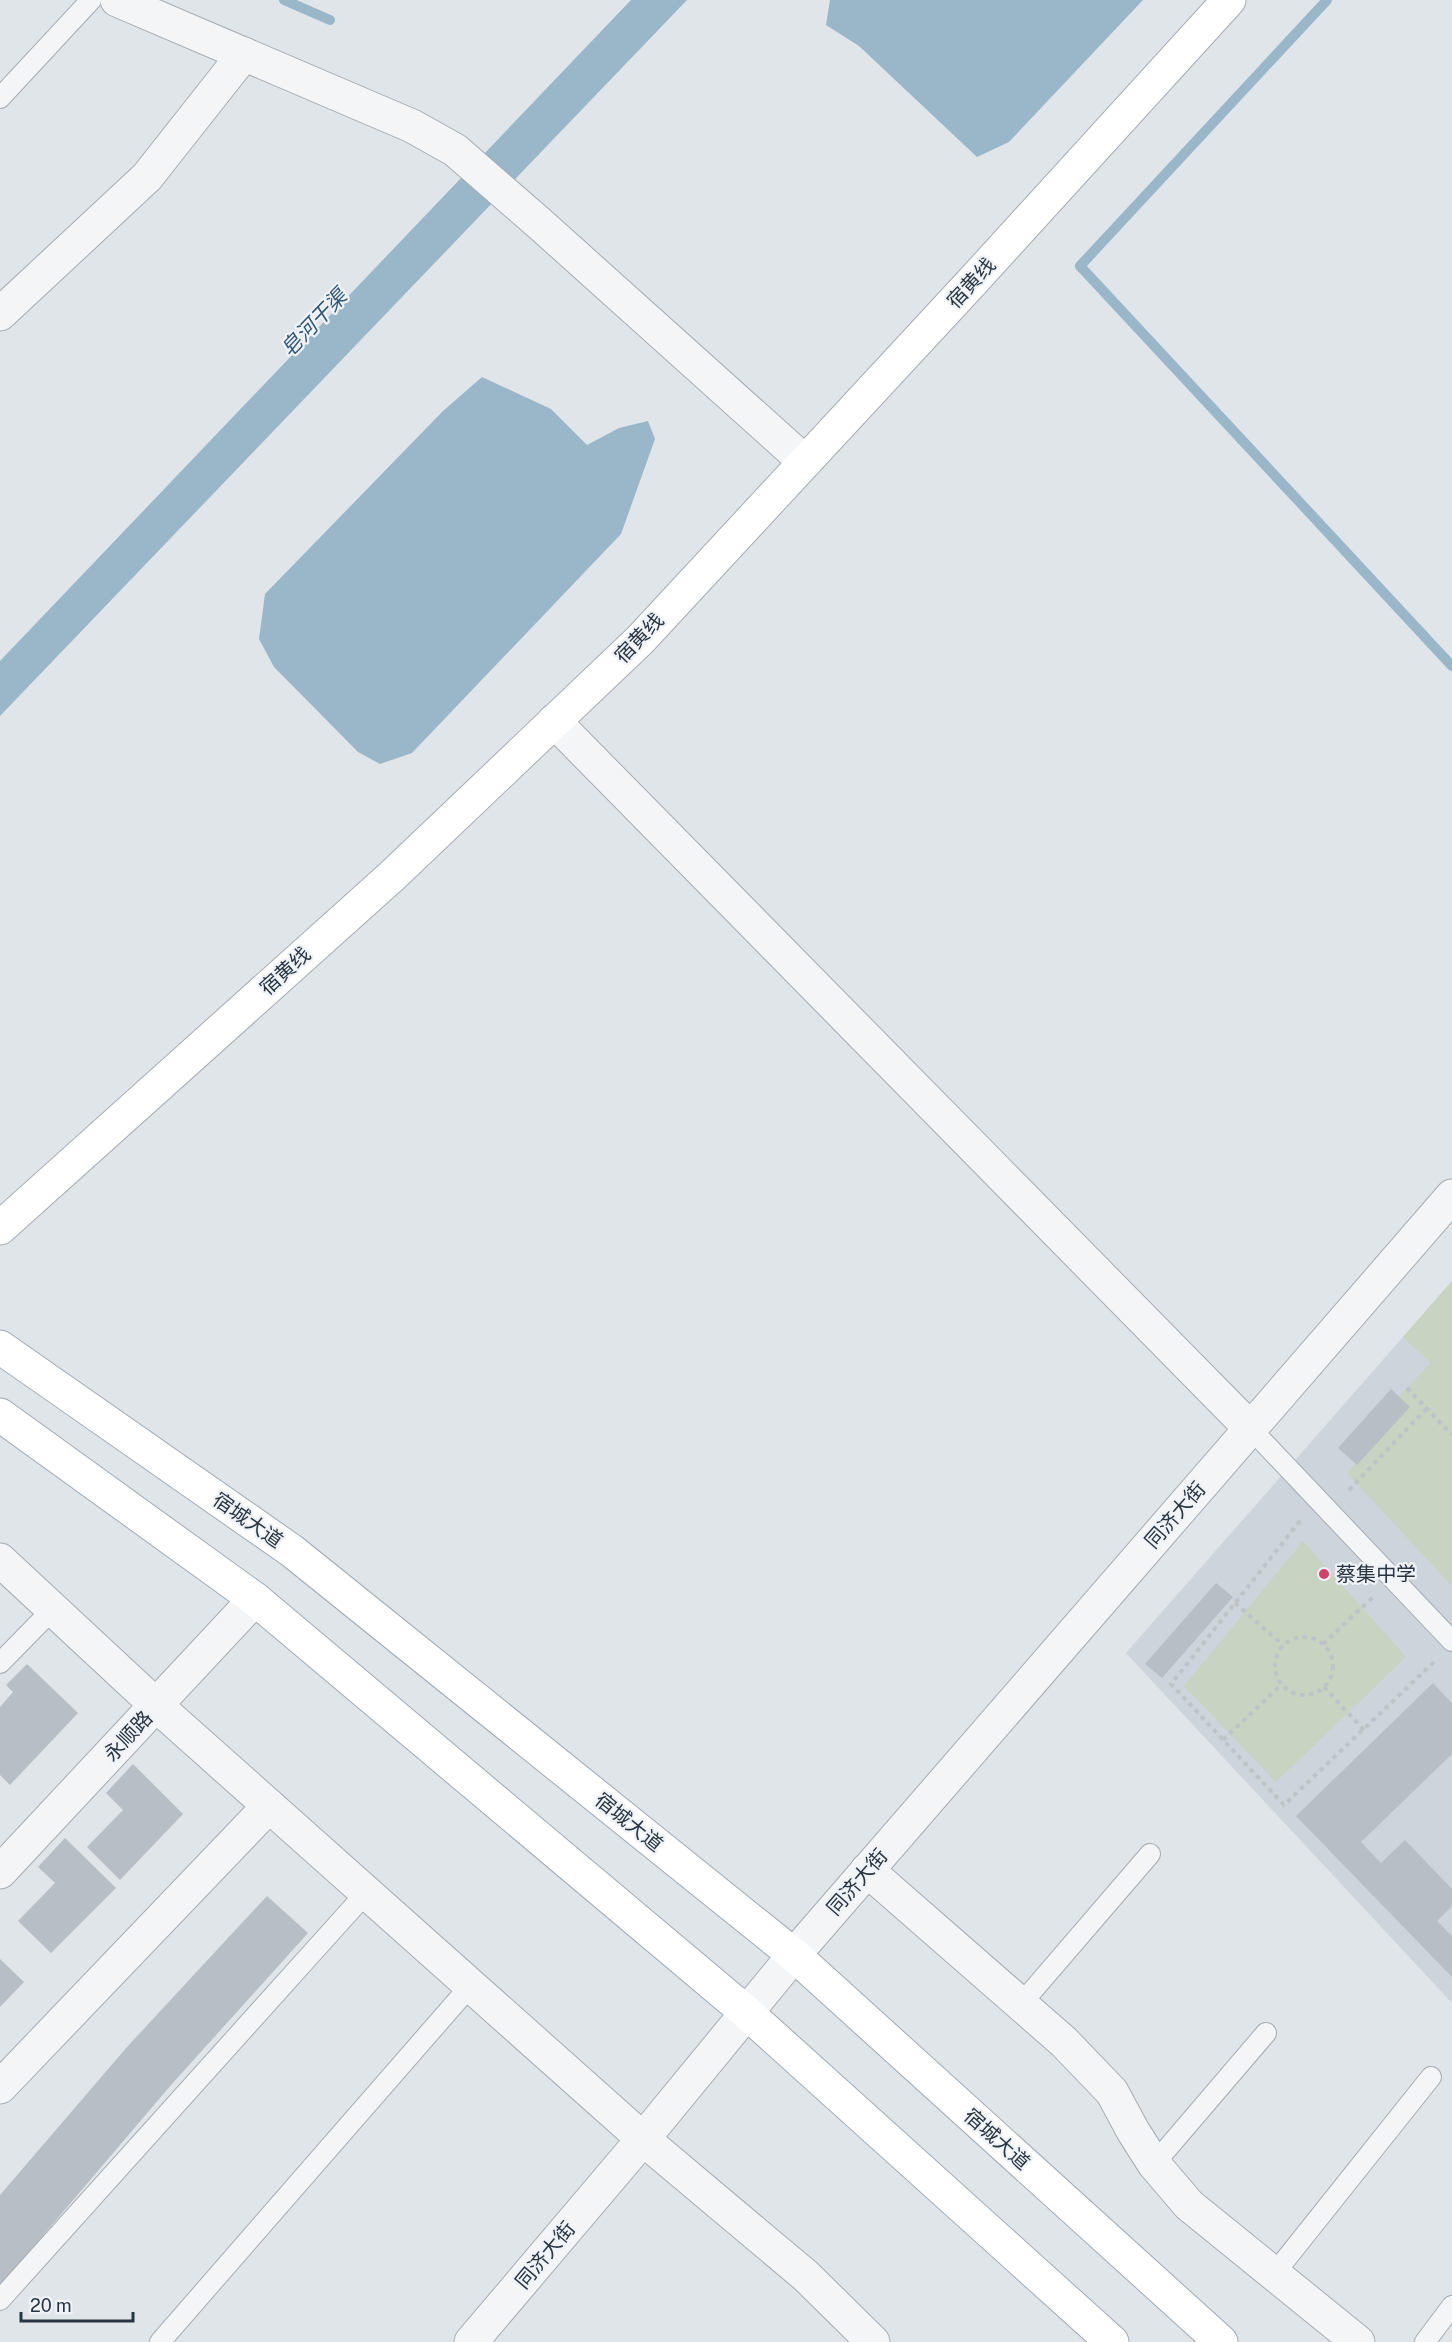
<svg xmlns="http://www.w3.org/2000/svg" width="1452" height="2342" viewBox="0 0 1452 2342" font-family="'Public Sans','Noto Sans SC',sans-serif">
	<rect width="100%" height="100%" fill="#e0e5e9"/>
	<polygon fill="#ced4db" points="1452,1281 1452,2003 1126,1653"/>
	<g fill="#c8d3c1">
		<polygon points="1452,1281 1452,1586 1347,1473 1409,1407 1399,1397 1431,1363 1403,1337"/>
		<polygon points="1303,1541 1406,1657 1276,1782 1184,1686"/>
	</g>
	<g fill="#9ab7ca">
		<polygon points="631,0 687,0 0,716 0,661"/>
		<polygon points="830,0 1143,0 1009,142 977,157 859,46 826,25"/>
		<polygon points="482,377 551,409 587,445 619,428 648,421 655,439 621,534 412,753 380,764 358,752 274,667 259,639 265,594 443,411"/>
	</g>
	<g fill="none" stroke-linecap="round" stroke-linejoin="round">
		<g stroke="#9ab7ca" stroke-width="10">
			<polyline points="284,0 330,20"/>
			<polyline points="1327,0 1080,266 1452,666"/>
		</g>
	</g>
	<g fill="#b7bec6">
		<polygon points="1391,1389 1410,1407 1357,1465 1338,1448"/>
		<polygon points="1216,1583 1233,1597 1162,1678 1145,1664"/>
		<polygon points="27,1664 78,1713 10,1785 0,1775 0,1707 13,1692 6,1685"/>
		<polygon points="1433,1683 1452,1703 1452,1754 1361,1842 1381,1863 1405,1840 1452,1889 1452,1906 1437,1921 1452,1936 1452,1977 1296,1816"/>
		<polygon points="133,1764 183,1814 120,1880 87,1847 123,1810 106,1793"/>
		<polygon points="65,1838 116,1888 51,1953 18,1921 55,1883 38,1867"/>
		<polygon points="267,1896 308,1933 171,2085 0,2286 0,2195 127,2047"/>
		<polygon points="0,1959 24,1982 0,2007"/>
	</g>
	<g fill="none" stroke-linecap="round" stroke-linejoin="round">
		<g stroke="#a5acb3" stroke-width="22">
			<g id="service">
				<polyline points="0,98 91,0"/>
				<polyline points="1250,1428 1452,1641"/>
				<polyline points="0,1663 53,1609"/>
				<polyline points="1021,2004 1150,1854"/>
				<polyline points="1154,2164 1266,2033"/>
				<polyline points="1274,2274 1431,2077"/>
				<polyline points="0,2300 366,1893"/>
				<polyline points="160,2342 471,1985"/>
				<polyline points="1425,2342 1452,2306"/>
			</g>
		</g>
		<g stroke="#a5acb3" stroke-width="35">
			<g id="minor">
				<polyline points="117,0 412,126 455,150 539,223 804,461"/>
				<polyline points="0,314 147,177 244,54"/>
				<polyline points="554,721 1250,1428"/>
				<polyline points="0,1560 157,1706 643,2139 806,2276 873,2342"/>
				<polyline points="867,1870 1064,2042 1112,2092 1133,2131 1154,2164 1189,2205 1358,2342"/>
				<polyline points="0,1872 255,1599"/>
				<polyline points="0,2087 269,1806"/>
			</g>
		</g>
		<g stroke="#a5acb3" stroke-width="35">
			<polyline id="tertiary" points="471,2342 643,2139 794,1955 1452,1196"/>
		</g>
		<g stroke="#a5acb3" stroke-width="35">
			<polyline id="secondary" points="0,1228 392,876 640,640 972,282 1229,0"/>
		</g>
		<g stroke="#9faab5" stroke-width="35">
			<g id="primary">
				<polyline points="0,1347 292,1551 794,1955 1221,2342"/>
				<polyline points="0,1415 255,1599 746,2012 1112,2342"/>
			</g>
		</g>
		<g stroke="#bec3c8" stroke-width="4" stroke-dasharray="4.5 4.5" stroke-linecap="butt">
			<polyline points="1407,1388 1452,1435"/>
			<polyline points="1349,1490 1427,1408"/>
			<polyline points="1300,1521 1171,1684 1284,1805 1434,1662"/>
			<polyline points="1235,1603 1283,1645"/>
			<circle cx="1304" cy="1666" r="29"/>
			<polyline points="1323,1644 1373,1597"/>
			<polyline points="1324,1687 1364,1730"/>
			<polyline points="1223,1740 1281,1685"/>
		</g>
		<use href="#service" stroke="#f3f5f7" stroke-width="20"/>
		<use href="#minor" stroke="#f3f5f7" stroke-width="33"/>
		<use href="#tertiary" stroke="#f3f5f7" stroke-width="33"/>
		<use href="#secondary" stroke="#fff" stroke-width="33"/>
		<use href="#primary" stroke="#fff" stroke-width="33"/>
	</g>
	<circle fill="#d24169" stroke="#eff3f7" stroke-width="2" cx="1324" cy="1574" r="6"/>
	<g text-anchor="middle" stroke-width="4.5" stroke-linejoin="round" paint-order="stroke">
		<g font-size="20" fill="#283441" stroke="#eff3f7">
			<text transform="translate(971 283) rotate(-47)" y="7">宿黄线</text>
			<text transform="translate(639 638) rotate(-46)" y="7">宿黄线</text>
			<text transform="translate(285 971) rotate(-42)" y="7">宿黄线</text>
			<text transform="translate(1175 1515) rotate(-49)" y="7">同济大街</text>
			<text transform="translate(248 1520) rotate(35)" y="7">宿城大道</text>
			<text transform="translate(128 1736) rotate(-47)" y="7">永顺路</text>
			<text transform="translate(629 1822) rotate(39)" y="7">宿城大道</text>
			<text transform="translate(857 1882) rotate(-49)" y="7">同济大街</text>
			<text transform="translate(997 2139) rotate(42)" y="7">宿城大道</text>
			<text transform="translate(545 2255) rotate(-50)" y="7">同济大街</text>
		</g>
		<g font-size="20" fill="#283441" stroke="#eff3f7" text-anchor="start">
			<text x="1336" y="1581">蔡集中学</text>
		</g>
		<g font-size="21" font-style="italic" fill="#315876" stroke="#eff3f7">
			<text transform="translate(314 323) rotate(-46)" y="7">皂河干渠</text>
		</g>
	</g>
	<path d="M21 2312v9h112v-9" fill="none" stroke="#283441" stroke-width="3"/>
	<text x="30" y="2312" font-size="18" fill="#283441" stroke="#eff3f7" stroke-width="4.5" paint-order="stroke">20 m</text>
</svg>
